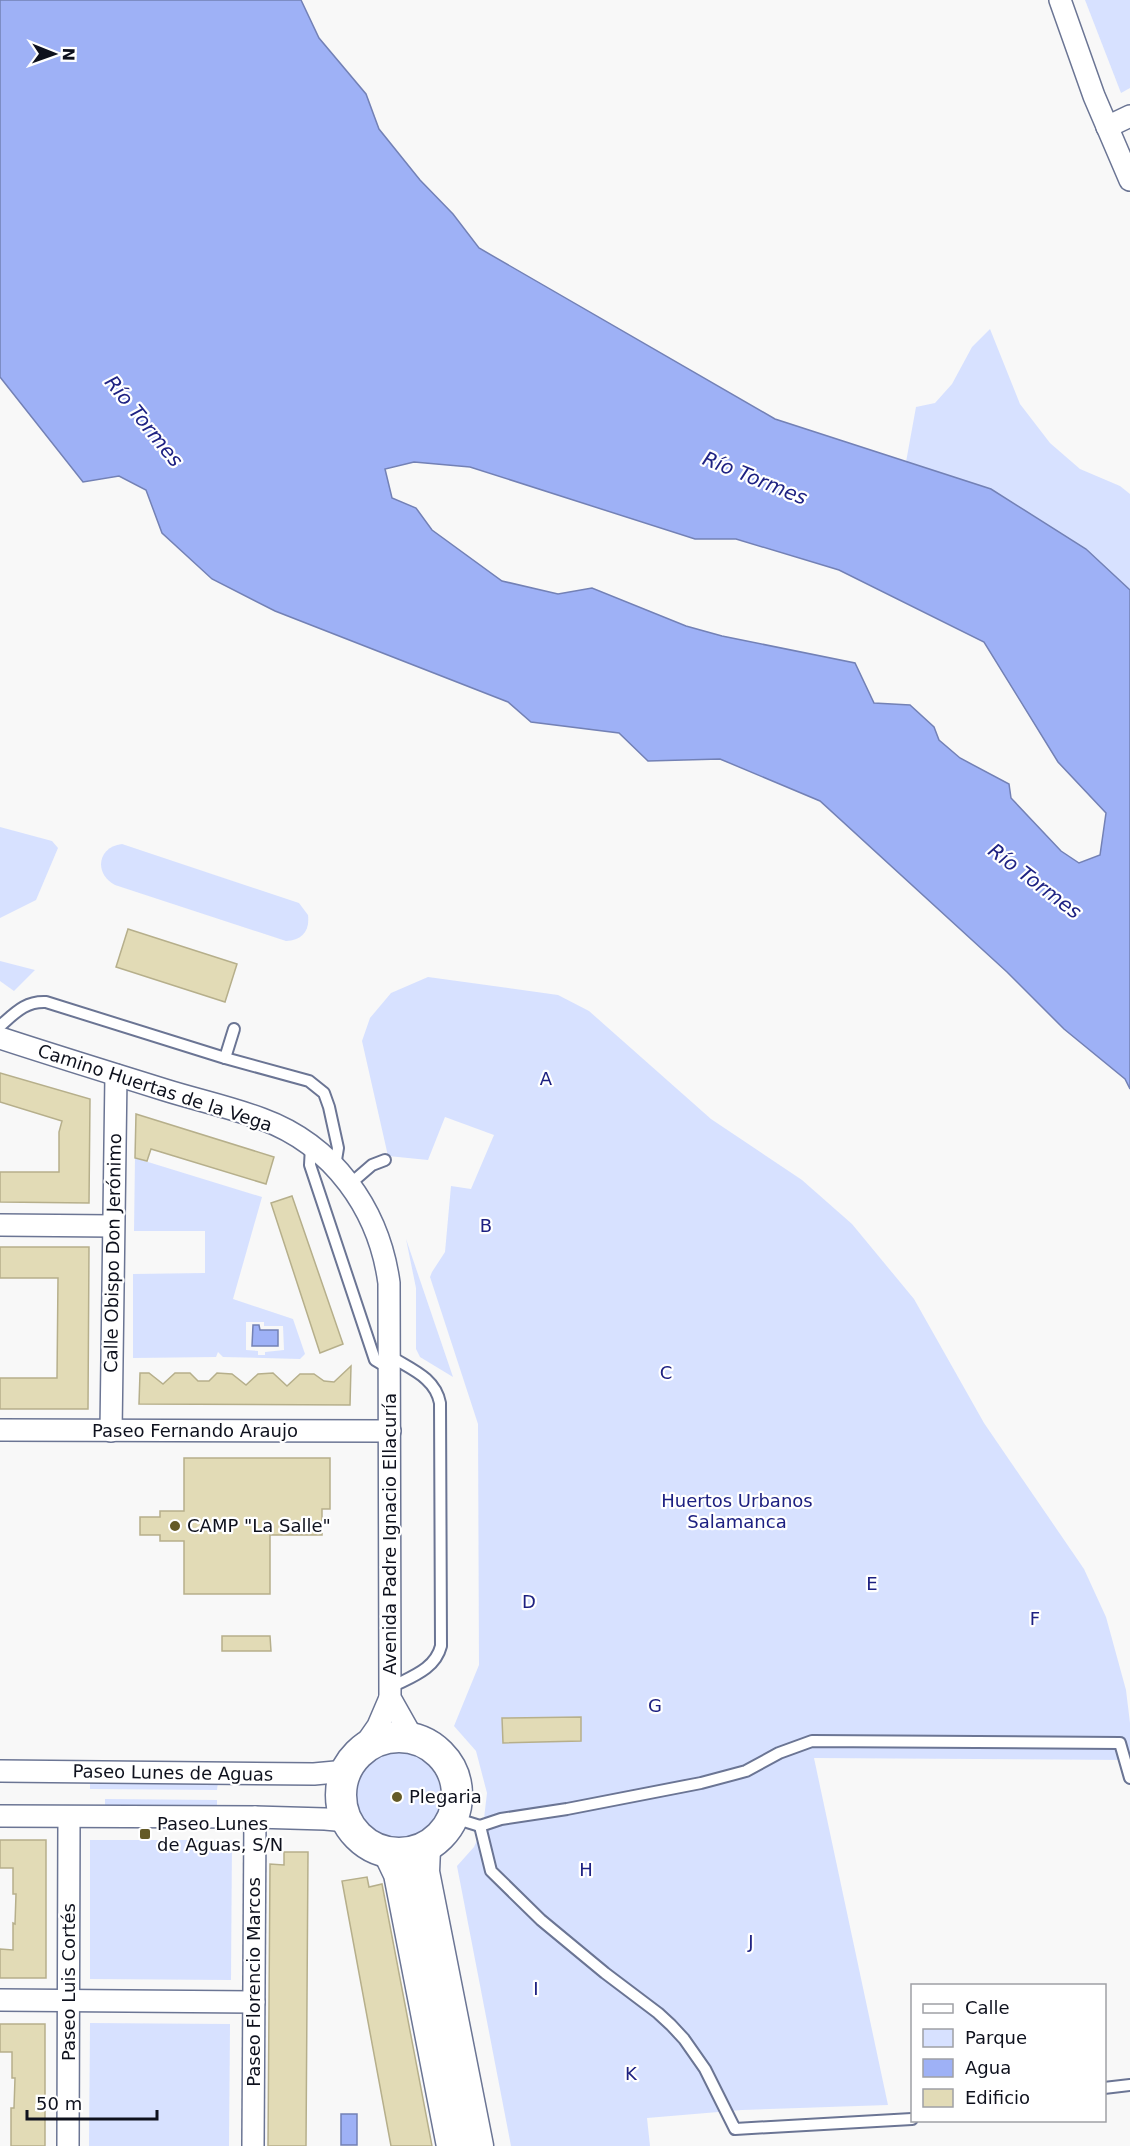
<svg xmlns="http://www.w3.org/2000/svg" width="1130" height="2146" viewBox="0 0 1130 2146" font-family="'DejaVu Sans',sans-serif">
	<rect width="100%" height="100%" fill="#f8f8f8"/>
	<g fill="#d7e1ff" fill-rule="evenodd">
		<polygon points="1085,0 1130,0 1130,88 1121,93"/>
		<polygon points="990,329 1020,404 1050,443 1080,469 1120,486 1130,494 1130,590 1086,549 906,462 916,407 935,403 952,384 972,347"/>
		<polygon points="0,827 52,841 58,848 36,900 0,918"/>
		<path d="M122,844L299,903L308,915C310,931 302,940 286,941L115,885C94,874 97,847 122,844Z"/>
		<polygon points="0,961 35,970 14,991 0,981"/>
		<polygon points="428,977 558,995 589,1011 711,1119 802,1180 852,1224 914,1299 984,1423 1084,1569 1106,1617 1126,1690 1130,1723 1130,1760 814,1758 888,2105 742,2110 647,2118 650,2146 511,2146 457,1866 474,1847 483,1827 487,1793 476,1751 454,1726 479,1665 478,1424 430,1277 432,1272 445,1252 451,1186 471,1189 494,1135 445,1117 428,1160 388,1156 362,1041 370,1018 391,993"/>
		<path d="M135,1158L262,1197L233,1299L293,1319L305,1354L300,1359L223,1357L218,1352L216,1357L133,1358V1274L205,1273V1231H134ZM246,1322H264V1326H283L284,1350L265,1352V1355H258V1351L246,1350Z"/>
		<polygon points="406,1239 453,1377 420,1357 416,1349 416,1288"/>
		<circle cx="397" cy="1796" r="44"/>
		<polygon points="90,1781 218,1782 217,1790 90,1789"/>
		<polygon points="105,1799 217,1800 217,1808 105,1808"/>
		<polygon points="90,1840 232,1840 231,1980 90,1979"/>
		<polygon points="90,2023 230,2024 229,2146 89,2146"/>
	</g>
	<g fill="#9eb1f6" stroke="#7381b5" stroke-width="1.5" fill-rule="evenodd">
		<path d="M0,0H301L319,38L366,94L379,129L420,180L453,214L479,248L775,419L991,489L1086,549L1130,590V1089L1125,1079L1064,1029L1007,972L820,801L720,759L648,761L619,733L531,722L508,702L275,611L212,579L162,533L146,490L119,476L83,482L0,377ZM414,462L470,467L695,539H736L839,570L984,642L1058,762L1106,813L1100,855L1079,863L1061,851L1011,798L1009,784L960,758L939,740L934,727L910,705L874,703L855,663L722,636L686,626L592,588L558,594L502,581L432,530L416,508L392,498L385,469Z"/>
		<polygon points="253,1325 259,1325 260,1330 278,1330 278,1346 252,1346"/>
		<rect x="341" y="2114" width="16" height="31"/>
	</g>
	<g fill="#e2dbb6" stroke="#b6af8b" stroke-width="1.5">
		<polygon points="128,929 237,964 225,1002 116,967"/>
		<polygon points="0,1073 90,1099 89,1203 0,1202 0,1172 59,1172 59,1132 62,1121 0,1102"/>
		<polygon points="136,1114 274,1157 266,1184 151,1149 147,1161 135,1158"/>
		<polygon points="292,1196 343,1344 320,1353 271,1203"/>
		<polygon points="0,1247 89,1247 88,1409 0,1409 0,1378 57,1378 58,1278 0,1278"/>
		<polygon points="351,1366 350,1405 139,1404 140,1373 149,1373 163,1384 175,1373 190,1373 198,1381 209,1381 217,1373 232,1374 246,1385 258,1374 273,1373 287,1386 300,1374 314,1374 324,1381 334,1382"/>
		<polygon points="184,1458 330,1458 330,1509 322,1509 322,1535 270,1535 270,1594 184,1594 184,1541 160,1541 160,1535 140,1535 140,1517 160,1517 160,1511 184,1511"/>
		<polygon points="222,1636 270,1636 271,1651 222,1651"/>
		<polygon points="581,1717 581,1741 503,1743 502,1718"/>
		<polygon points="0,1840 46,1840 46,1978 0,1978 0,1949 13,1950 13,1923 15,1924 16,1894 13,1894 13,1868 0,1868"/>
		<polygon points="284,1852 308,1852 306,2146 268,2146 270,1864 284,1865"/>
		<polygon points="367,1877 369,1887 382,1884 432,2146 391,2146 342,1881"/>
		<polygon points="0,2024 45,2024 45,2146 11,2146 11,2108 14,2108 15,2078 12,2078 12,2052 0,2052"/>
	</g>
	<g fill="none" stroke-linecap="round" stroke-linejoin="round">
		<g stroke="#6b7594" stroke-width="14">
			<g id="lane">
				<path d="M0,1026C15,1013 25,1001 46,1002L225,1058L309,1081L324,1093L329,1107L338,1148L335,1166"/>
				<polyline points="225,1058 234,1029"/>
				<polyline points="311,1146 310,1165 375,1360 390,1369"/>
				<polyline points="350,1184 372,1165 385,1160"/>
				<path d="M390,1356C410,1369 435,1377 440,1403L441,1646C435,1670 410,1677 390,1688"/>
				<polyline points="454,1818 480,1826 501,1819 567,1809 701,1783 746,1771 779,1753 812,1741 1120,1743 1130,1778"/>
				<polyline points="480,1826 491,1871 541,1920 605,1973 658,2013 671,2025 684,2039 705,2069 735,2129 912,2119"/>
				<polyline points="1104,2088 1130,2085"/>
			</g>
		</g>
		<g stroke="#6b7594" stroke-width="24">
			<g id="street">
				<polyline points="1060,0 1094,96 1130,180"/>
				<polyline points="1107,127 1130,116"/>
				<path d="M0,1038C55,1056 110,1073 165,1090C197,1100 230,1107 262,1119C333,1145 379,1209 389,1283L390,1698L412,1737"/>
				<polyline points="0,1225 113,1226"/>
				<polyline points="0,1430 390,1431"/>
				<polyline points="111,1431 116,1075"/>
				<polyline points="362,1749 378,1726 390,1698"/>
				<polyline points="0,1771 314,1774 346,1771"/>
				<polyline points="0,1816 255,1817 325,1819 347,1821"/>
				<polyline points="0,2000 254,2002"/>
				<polyline points="68,2146 69,1817"/>
				<polyline points="253,2146 255,1817"/>
			</g>
		</g>
		<g stroke="#6b7594" stroke-width="33">
			<g id="secondary">
				<circle cx="399" cy="1795" r="58"/>
				<polyline points="425,1848 424,1872 478,2146"/>
				<polyline points="389,1853 399,1874 452,2146"/>
			</g>
		</g>
		<use href="#lane" stroke="#fff" stroke-width="10"/>
		<use href="#street" stroke="#fff" stroke-width="21"/>
		<use href="#secondary" stroke="#fff" stroke-width="30"/>
	</g>
	<g fill="#645a27" stroke="#fff" stroke-width="2">
		<circle cx="175" cy="1526" r="6"/>
		<circle cx="397" cy="1797" r="6"/>
		<rect x="139" y="1828" width="12" height="12" rx="3"/>
	</g>
	<g text-anchor="middle" stroke-width="4.5" stroke-linejoin="round" paint-order="stroke">
		<g font-size="18" fill="#1d2081" stroke="#fff">
			<text x="546" y="1085">A</text>
			<text x="486" y="1232">B</text>
			<text x="666" y="1379">C</text>
			<text x="737" y="1507">Huertos Urbanos<tspan x="737" dy="21">Salamanca</tspan></text>
			<text x="872" y="1590">E</text>
			<text x="529" y="1608">D</text>
			<text x="1035" y="1625">F</text>
			<text x="655" y="1712">G</text>
			<text x="586" y="1876">H</text>
			<text x="751" y="1948">J</text>
			<text x="536" y="1995">I</text>
			<text x="631" y="2080">K</text>
		</g>
		<g font-size="18" fill="#0e111d" stroke="#fff">
			<text transform="translate(155 1088) rotate(18)" y="6">Camino Huertas de la Vega</text>
			<text transform="translate(113 1253) rotate(-89)" y="6">Calle Obispo Don Jerónimo</text>
			<text x="195" y="1437">Paseo Fernando Araujo</text>
			<text transform="translate(390 1534) rotate(-90)" y="6">Avenida Padre Ignacio Ellacuría</text>
			<text transform="translate(173 1773) rotate(1)" y="6">Paseo Lunes de Aguas</text>
			<text transform="translate(69 1982) rotate(-90)" y="6">Paseo Luis Cortés</text>
			<text transform="translate(254 1982) rotate(-90)" y="6">Paseo Florencio Marcos</text>
		</g>
		<g font-size="18" fill="#0e111d" stroke="#fff" text-anchor="start">
			<text x="187" y="1532">CAMP "La Salle"</text>
			<text x="409" y="1803">Plegaria</text>
			<text x="157" y="1830">Paseo Lunes<tspan x="157" dy="21">de Aguas, S/N</tspan></text>
		</g>
		<g font-size="20" font-style="italic" fill="#1e2283" stroke="#fff">
			<text transform="translate(144 421) rotate(51)" y="7">Río Tormes</text>
			<text transform="translate(755 478) rotate(22)" y="7">Río Tormes</text>
			<text transform="translate(1035 881) rotate(37)" y="7">Río Tormes</text>
		</g>
	</g>
	<rect x="911" y="1984" width="195" height="138" fill="#ffffff" stroke="#9fa0a5" stroke-width="1.5"/>
	<rect x="923" y="2004" width="30" height="9" fill="#ffffff" stroke="#9fa0a5" stroke-width="1.5"/>
	<text x="965" y="2014" font-size="18" fill="#0e111d">Calle</text>
	<rect x="923" y="2029" width="30" height="18" fill="#d7e1ff" stroke="#9fa0a5" stroke-width="1.5"/>
	<text x="965" y="2044" font-size="18" fill="#0e111d">Parque</text>
	<rect x="923" y="2059" width="30" height="18" fill="#9eb1f6" stroke="#9fa0a5" stroke-width="1.5"/>
	<text x="965" y="2074" font-size="18" fill="#0e111d">Agua</text>
	<rect x="923" y="2089" width="30" height="18" fill="#e2dbb6" stroke="#9fa0a5" stroke-width="1.5"/>
	<text x="965" y="2104" font-size="18" fill="#0e111d">Edificio</text>
	<g transform="translate(54 54) rotate(91)" stroke="#ffffff" stroke-width="4.5" paint-order="stroke">
	<path d="M0-4.5L10 22L0 15L-10 22Z" fill="#0e111d"/>
	<text y="-9" font-size="16" font-weight="bold" text-anchor="middle" fill="#0e111d">N</text>
	</g>
	<path d="M27 2110v9h130v-9" fill="none" stroke="#0e111d" stroke-width="3"/>
	<text x="36" y="2110" font-size="18" fill="#0e111d" stroke="#ffffff" stroke-width="4.5" paint-order="stroke">50 m</text>
</svg>
